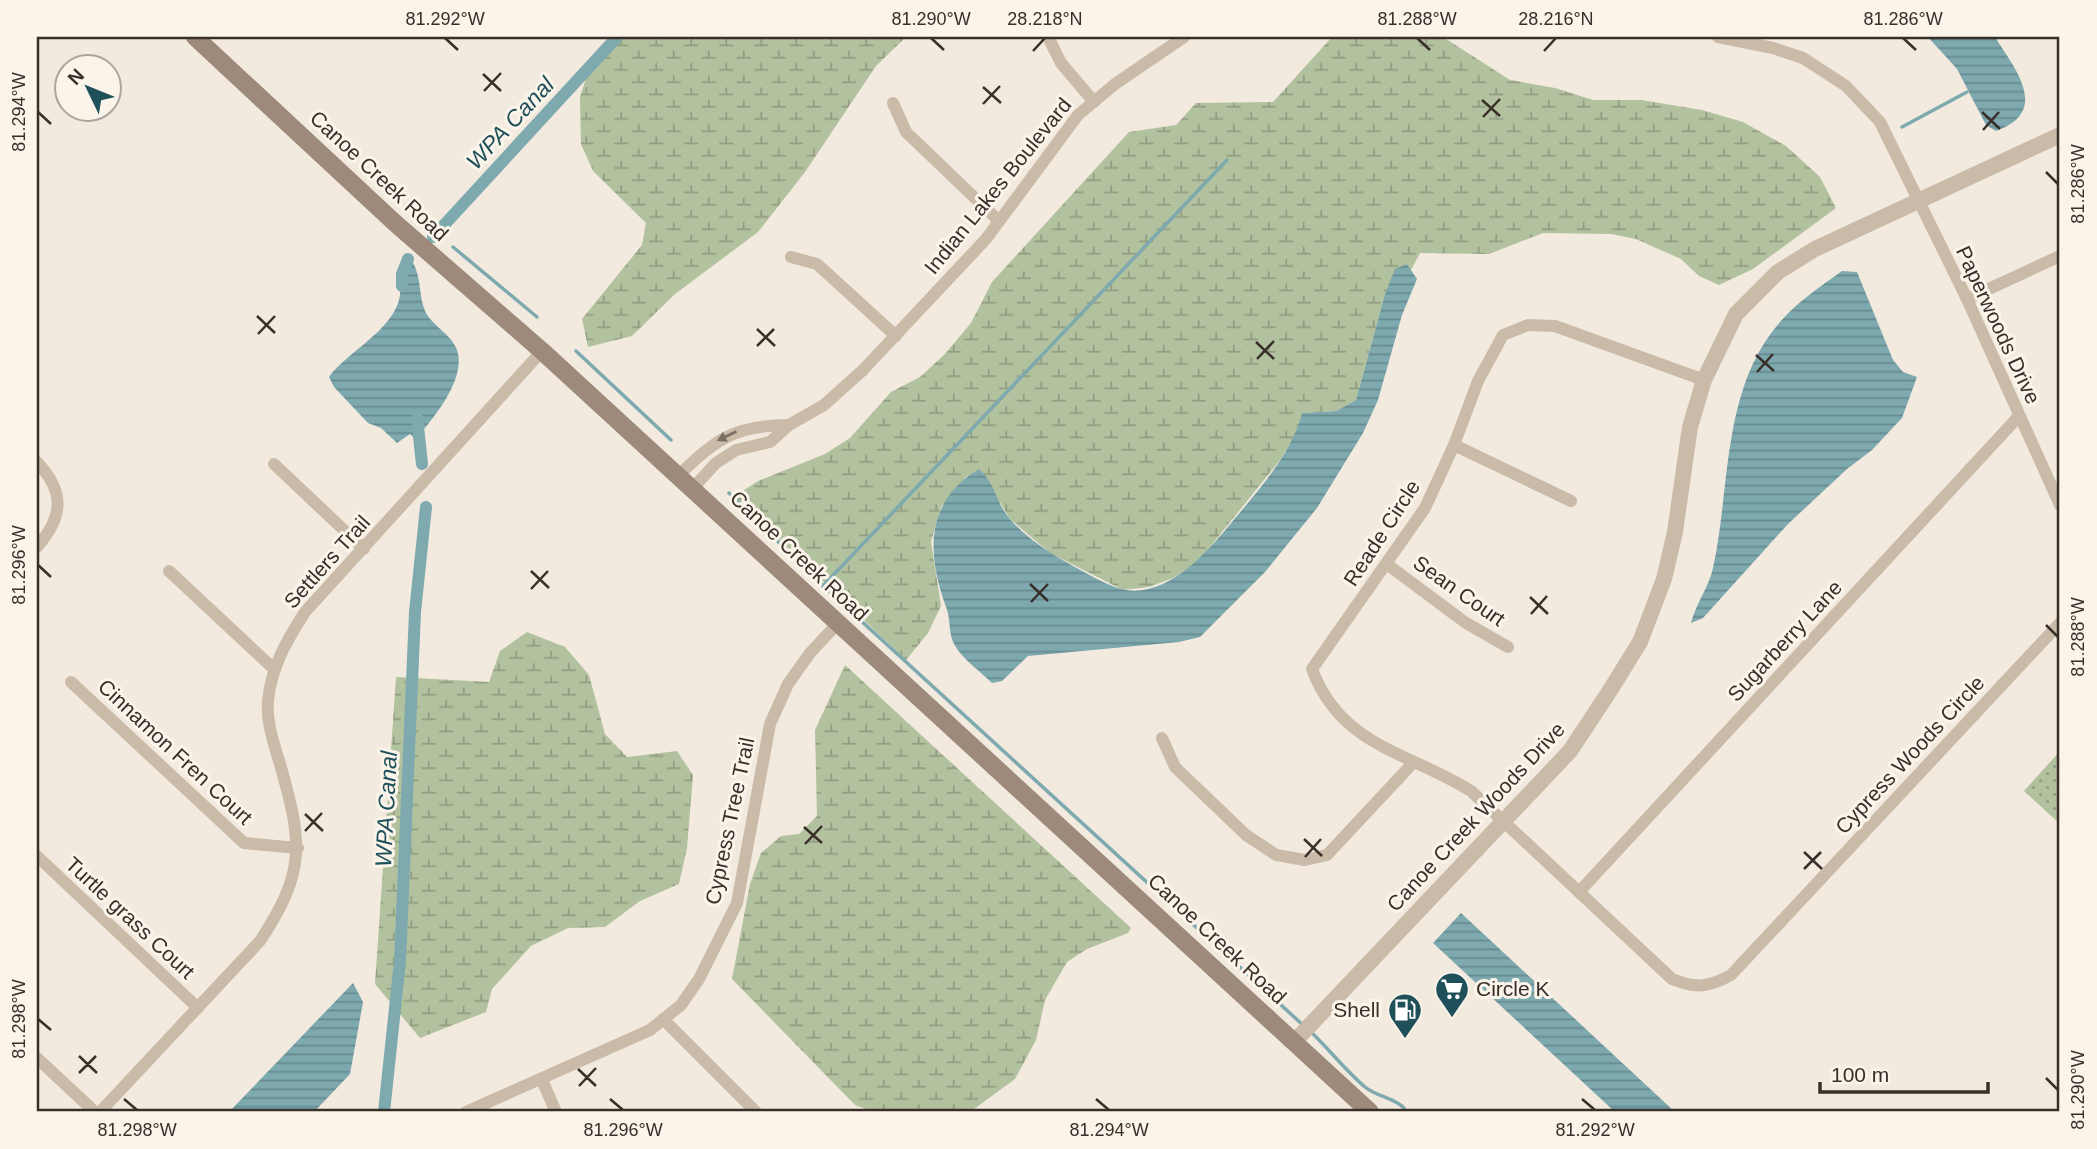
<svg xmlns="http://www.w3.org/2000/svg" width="2097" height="1149" viewBox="0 0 2097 1149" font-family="Arial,sans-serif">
	<defs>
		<pattern id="grass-dots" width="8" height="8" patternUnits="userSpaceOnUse" patternTransform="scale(1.75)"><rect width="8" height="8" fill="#b2c19e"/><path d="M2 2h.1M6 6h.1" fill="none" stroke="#929d81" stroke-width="1.8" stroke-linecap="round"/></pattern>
		<pattern id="wetland-marsh" width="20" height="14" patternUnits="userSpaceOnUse" patternTransform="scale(1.75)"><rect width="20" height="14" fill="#b2c19e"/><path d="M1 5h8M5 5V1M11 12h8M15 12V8" fill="none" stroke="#929d81"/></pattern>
		<pattern id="water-rules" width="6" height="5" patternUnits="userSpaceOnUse" patternTransform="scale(1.75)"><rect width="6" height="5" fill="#7da9af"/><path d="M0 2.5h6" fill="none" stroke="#678a8e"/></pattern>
	</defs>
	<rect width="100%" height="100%" fill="#f2eade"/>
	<polygon fill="url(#grass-dots)" points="2060,751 2060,824 2024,791"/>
	<g fill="url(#wetland-marsh)">
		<polygon points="622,37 906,37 876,66 805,172 758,232 675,294 632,336 588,347 582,319 642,245 646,223 593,171 581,144 580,97 588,72"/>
		<polygon points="1332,37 1443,37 1510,80 1555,88 1593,100 1641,100 1702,110 1743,122 1786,146 1820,177 1836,208 1753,269 1719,285 1699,276 1681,259 1636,239 1611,234 1543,233 1489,254 1420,253 1411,270 1407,264 1385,294 1356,400 1336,411 1302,413 1296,434 1280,460 1198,562 1173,578 1149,587 1123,590 1050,553 1009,518 1000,502 967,476 941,507 931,542 941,606 928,633 906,660 736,499 738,494 758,481 825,454 850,438 891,392 920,377 944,355 971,323 992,282 1129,132 1176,125 1196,103 1273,102"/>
		<polygon points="527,632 565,647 589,675 605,734 627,757 677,751 693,775 687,848 679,884 640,901 605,927 568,928 531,946 492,989 486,1012 420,1038 375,984 396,677 489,682 500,651"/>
		<polygon points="845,665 1131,928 1128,933 1087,949 1067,962 1045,1000 1036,1040 1015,1079 970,1112 874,1112 855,1105 732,979 750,884 761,853 781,836 799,834 817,816 815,730"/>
	</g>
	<g fill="url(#water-rules)">
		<path d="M1928,37H1995C2015,69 2051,111 1996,131L1986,125L1957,69Z"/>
		<path d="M412,261C422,277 418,296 426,313C434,327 452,335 457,350C467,378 433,420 415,439L410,434L397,443L381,428L368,423L334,387L329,377C350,348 413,321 398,277Z"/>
		<path d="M1407,264L1417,279L1402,315L1378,400L1363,433L1317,508L1265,572L1200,637L1179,642L1028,656L1002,681L992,683C980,671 962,659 954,644C948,632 951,619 946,607C927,554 924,502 979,469C995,483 996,502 1009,518C1026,538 1051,554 1073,566C1088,574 1105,584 1121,589C1163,600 1204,556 1227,528C1255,494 1291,456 1302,413L1336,411L1356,400L1385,294L1395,269Z"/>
		<path d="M1842,271L1857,272L1893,360L1903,372L1917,377L1902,418L1872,450L1847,469L1788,524L1703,618L1691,623C1696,603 1709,587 1713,568C1731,487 1721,389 1780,322C1797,302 1821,286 1842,271Z"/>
		<polygon points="1461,913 1675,1112 1615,1112 1433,943"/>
		<polygon points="353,983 363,1002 350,1074 314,1112 229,1112"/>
	</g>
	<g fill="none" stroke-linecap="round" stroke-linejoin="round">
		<g stroke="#7da9af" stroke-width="3.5">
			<polyline points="1902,127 1967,92"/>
			<polyline points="453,247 537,317"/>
			<polyline points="576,351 671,440"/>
			<polyline points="729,493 823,586 1227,160"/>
			<polyline points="823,586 1304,1026"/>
			<path d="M1310,1031C1329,1049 1345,1070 1365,1087C1377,1097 1393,1097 1404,1108"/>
		</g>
		<g stroke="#7da9af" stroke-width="12">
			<polyline points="433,237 617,37"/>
			<polyline points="402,286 402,274 408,259"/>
			<polyline points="417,418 422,464"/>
			<polyline points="384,1112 400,961 415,612 426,507"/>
		</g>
		<g stroke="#cabba9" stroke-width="12">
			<polyline points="1048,37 1061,63 1094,102"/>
			<polyline points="1718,37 1773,48 1803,58 1846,86 1880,122 1967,299 2060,505"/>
			<polyline points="893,103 906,132 999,221"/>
			<polyline points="791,257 817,264 896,336"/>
			<polyline points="1967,299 2060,256"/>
			<path d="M1704,380L1555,326L1528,325L1503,335L1478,381L1454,445L1425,508L1312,669C1341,747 1409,752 1471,791L1672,979C1696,989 1709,987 1731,975L2060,623"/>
			<polyline points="1454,445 1571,501"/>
			<path d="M37,462C65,492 64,516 37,547"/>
			<polyline points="274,464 364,549"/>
			<path d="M678,476C716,439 735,425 789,425"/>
			<polyline points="692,489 716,463 736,450 770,442 789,425 824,405 863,370 986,239 1078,115 1115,84 1184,37"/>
			<polyline points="1388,565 1466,623 1508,647"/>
			<polyline points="169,571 275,670"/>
			<polyline points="71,682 244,843 298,848"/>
			<polyline points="1162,738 1175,767 1246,835 1276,855 1305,860 1327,855 1413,763"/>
			<polyline points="37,856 198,1008"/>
			<polyline points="1579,892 2019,416"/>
			<polyline points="663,1019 756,1112"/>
			<polyline points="37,1058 95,1112"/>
			<polyline points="542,1080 556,1112"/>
			<path d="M100,1112L260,941C307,870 302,842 280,764C274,744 266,722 268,701C271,667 287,640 305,612L542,351"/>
			<polyline points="466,1112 650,1030 681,1005 699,979 737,903 770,724 788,684 810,653 838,623"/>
		</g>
		<polyline stroke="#cabba9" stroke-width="16" points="1295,1041 1570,751 1609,692 1640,642 1664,579 1675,532 1690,427 1704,380 1736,314 1778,272 1815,249 2060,135"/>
		<polyline stroke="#9e8a7b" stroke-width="18" points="195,37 395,223 542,351 1370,1112"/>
	</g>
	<defs><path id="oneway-solid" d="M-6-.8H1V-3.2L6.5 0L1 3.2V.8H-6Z" transform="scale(1.75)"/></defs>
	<use fill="#7a6e63" href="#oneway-solid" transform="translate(727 436) rotate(154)"/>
	<path fill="none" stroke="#382f29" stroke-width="2.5" d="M445,38L458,50M931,38L944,50M1417,38L1430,50M1903,38L1916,50M1033,51L1045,38M1544,51L1556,38M483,74L501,91M983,87L1001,103M484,91L501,73M1482,100L1500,116M983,104L1000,86M38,112L51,124M1982,112L2000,129M1483,117L1500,99M1983,130L1999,112M2046,172L2058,184M257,316L275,333M757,329L775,346M258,334L275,316M1256,342L1274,359M757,346L774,329M1756,355L1774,371M1257,359L1274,341M1757,372L1773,354M38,565L51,577M531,571L549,588M1030,584L1048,601M531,589L548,571M1530,597L1548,614M1031,602L1048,584M1531,614L1547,596M2046,625L2058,637M305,814L323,831M804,827L822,843M305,831L322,813M1304,839L1322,856M805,844L822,826M1804,852L1822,869M1305,857L1321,839M1804,869L1821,852M38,1019L51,1030M79,1056L97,1073M578,1069L596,1086M79,1073L96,1056M2046,1078L2058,1090M579,1086L596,1068M124,1099L137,1110M610,1099L623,1110M1096,1099L1109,1110M1582,1099L1595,1110"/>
	<defs>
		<g id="supermarket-pin" transform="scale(1.75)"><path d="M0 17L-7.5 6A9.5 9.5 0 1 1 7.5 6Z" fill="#1f5059" stroke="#faf4ea"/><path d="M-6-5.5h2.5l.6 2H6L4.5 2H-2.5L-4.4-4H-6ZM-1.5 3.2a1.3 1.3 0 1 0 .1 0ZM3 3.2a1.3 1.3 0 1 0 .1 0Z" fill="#fff"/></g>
		<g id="fuel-pin" transform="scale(1.75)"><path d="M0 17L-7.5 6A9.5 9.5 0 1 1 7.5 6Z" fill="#1f5059" stroke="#faf4ea"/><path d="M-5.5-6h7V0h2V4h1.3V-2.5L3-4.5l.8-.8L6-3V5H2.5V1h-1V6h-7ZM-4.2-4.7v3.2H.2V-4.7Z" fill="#fff"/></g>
	</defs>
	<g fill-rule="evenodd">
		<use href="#supermarket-pin" x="1452" y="989"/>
		<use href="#fuel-pin" x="1405" y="1010"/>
	</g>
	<g text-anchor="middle" stroke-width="6" stroke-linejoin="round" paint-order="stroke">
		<g font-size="21" fill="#382f29" stroke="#faf4ea">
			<text transform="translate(379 176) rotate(43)" y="7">Canoe Creek Road</text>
			<text transform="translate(998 186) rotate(-51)" y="7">Indian Lakes Boulevard</text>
			<text transform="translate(1998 325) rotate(65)" y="7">Paperwoods Drive</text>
			<text transform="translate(1382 533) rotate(-57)" y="7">Reade Circle</text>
			<text transform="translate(799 556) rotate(43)" y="7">Canoe Creek Road</text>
			<text transform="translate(327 562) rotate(-48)" y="7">Settlers Trail</text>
			<text transform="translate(1459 591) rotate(35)" y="7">Sean Court</text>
			<text transform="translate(1785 641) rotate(-47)" y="7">Sugarberry Lane</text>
			<text transform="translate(175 752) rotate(43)" y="7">Cinnamon Fren Court</text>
			<text transform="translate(1910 755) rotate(-47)" y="7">Cypress Woods Circle</text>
			<text transform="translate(1476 817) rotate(-47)" y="7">Canoe Creek Woods Drive</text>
			<text transform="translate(730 821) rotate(-78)" y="7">Cypress Tree Trail</text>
			<text transform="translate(130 918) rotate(43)" y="7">Turtle grass Court</text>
			<text transform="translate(1217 939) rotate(43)" y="7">Canoe Creek Road</text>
		</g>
		<g font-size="21" fill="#382f29" stroke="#faf4ea" text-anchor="start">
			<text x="1476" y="996">Circle K</text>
			<text x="1380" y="1017" text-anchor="end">Shell</text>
		</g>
		<g font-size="23" font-style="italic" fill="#1f5059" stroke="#faf4ea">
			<text transform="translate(510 123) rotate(-47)" y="8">WPA Canal</text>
			<text transform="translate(386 809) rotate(-87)" y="8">WPA Canal</text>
		</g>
	</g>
	<rect width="2097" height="1149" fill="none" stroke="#faf4ea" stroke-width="77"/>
	<g transform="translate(88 88) rotate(313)"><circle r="33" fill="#faf4ea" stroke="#aca59d" stroke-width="2"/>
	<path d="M0-5L12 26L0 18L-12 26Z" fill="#1f5059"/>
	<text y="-10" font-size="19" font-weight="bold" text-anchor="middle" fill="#382f29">N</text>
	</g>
	<path d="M1820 1082v10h168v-10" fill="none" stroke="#382f29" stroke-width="3.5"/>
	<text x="1831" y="1082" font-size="21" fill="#382f29" stroke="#faf4ea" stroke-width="5" paint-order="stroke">100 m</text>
	<rect x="38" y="38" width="2020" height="1072" fill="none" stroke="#382f29" stroke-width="2.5"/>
	<g font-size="18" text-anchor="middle" fill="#382f29">
		<text x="445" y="25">81.292°W</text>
		<text x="931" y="25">81.290°W</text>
		<text x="1045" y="25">28.218°N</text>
		<text x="1417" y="25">81.288°W</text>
		<text x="1556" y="25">28.216°N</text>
		<text x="1903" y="25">81.286°W</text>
		<text transform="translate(19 112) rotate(-90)" y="6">81.294°W</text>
		<text transform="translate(2078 184) rotate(-90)" y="6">81.286°W</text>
		<text transform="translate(19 565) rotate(-90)" y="6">81.296°W</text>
		<text transform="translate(2078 637) rotate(-90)" y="6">81.288°W</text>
		<text transform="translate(19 1019) rotate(-90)" y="6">81.298°W</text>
		<text transform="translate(2078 1090) rotate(-90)" y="6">81.290°W</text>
		<text x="137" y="1136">81.298°W</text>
		<text x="623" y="1136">81.296°W</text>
		<text x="1109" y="1136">81.294°W</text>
		<text x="1595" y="1136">81.292°W</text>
	</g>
</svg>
